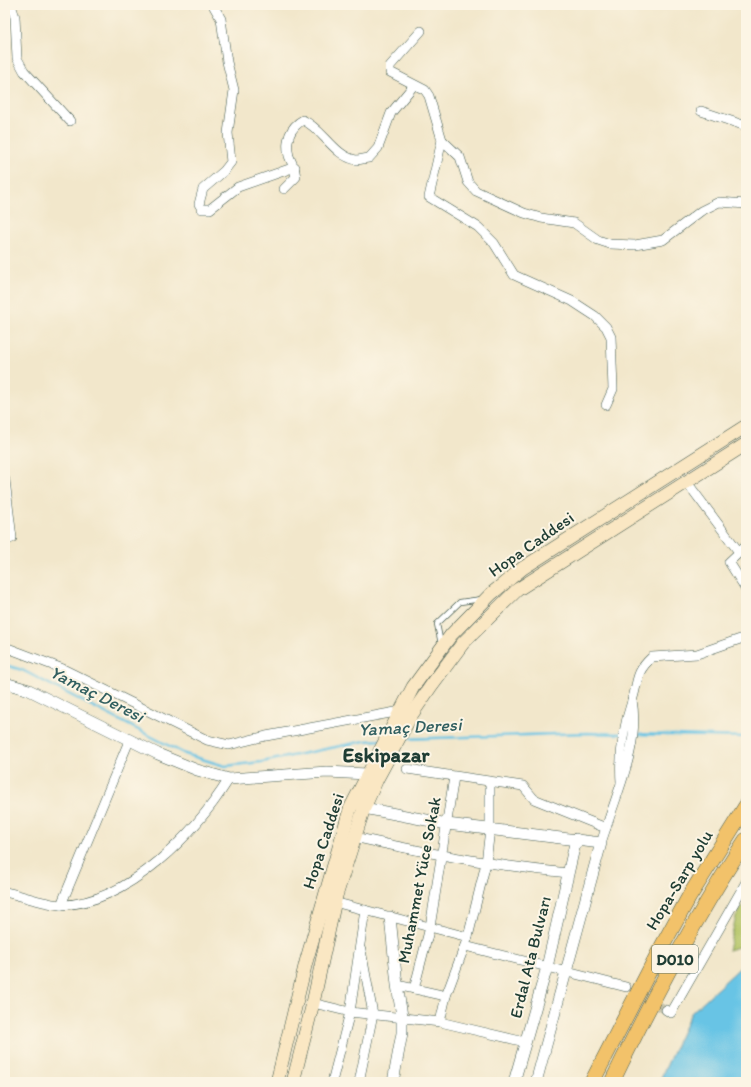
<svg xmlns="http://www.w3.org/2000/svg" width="751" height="1087" viewBox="0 0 751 1087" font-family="Itim,sans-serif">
	<rect width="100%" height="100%" fill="#fcf5e5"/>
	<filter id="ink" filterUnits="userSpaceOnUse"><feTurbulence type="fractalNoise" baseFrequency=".025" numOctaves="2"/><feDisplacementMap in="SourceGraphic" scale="8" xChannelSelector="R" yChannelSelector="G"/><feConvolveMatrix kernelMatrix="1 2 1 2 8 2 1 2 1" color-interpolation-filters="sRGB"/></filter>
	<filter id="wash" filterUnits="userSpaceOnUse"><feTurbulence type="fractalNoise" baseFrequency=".012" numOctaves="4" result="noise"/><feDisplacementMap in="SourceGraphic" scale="16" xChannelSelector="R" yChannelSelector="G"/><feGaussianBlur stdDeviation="0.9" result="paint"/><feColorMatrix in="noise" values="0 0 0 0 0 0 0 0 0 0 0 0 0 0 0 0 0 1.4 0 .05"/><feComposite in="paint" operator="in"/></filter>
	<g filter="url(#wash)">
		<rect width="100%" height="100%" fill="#f2e7cb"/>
		<polygon fill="#b6c669" stroke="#6a824e" points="746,900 746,945 728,950 736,917"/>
		<polygon fill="#67c4e5" stroke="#43808c" points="746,962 746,1082 659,1082 691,1013"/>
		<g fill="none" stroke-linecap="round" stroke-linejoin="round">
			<g stroke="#67c4e5" stroke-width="2.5">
				<polyline points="5,665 22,670 185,754 225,766 262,762 365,741 381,740"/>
				<polyline points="634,734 746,737"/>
				<polyline points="402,739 587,733 621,734"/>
			</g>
		</g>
	</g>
	<g filter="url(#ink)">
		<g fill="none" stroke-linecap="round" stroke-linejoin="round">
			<polyline stroke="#c8c5ad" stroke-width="9" stroke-dasharray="9 4.5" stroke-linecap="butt" points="634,991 666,1010"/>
			<g stroke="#3f564b" stroke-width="6">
				<polyline id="service" points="441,644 437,624 460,602 482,599"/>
			</g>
			<g stroke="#3f564b" stroke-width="10">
				<g id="minor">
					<polyline points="11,5 15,17 17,58 24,71 70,121"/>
					<polyline points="213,5 221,19 227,62 234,90 228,133 231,162 224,171 203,189 199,204 202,209 210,209 238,187 295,167"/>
					<polyline points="421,31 390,66 390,72 425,90 429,96 442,140 460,157 468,182 476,191 524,213 541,218 574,223 598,240 610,244 635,245 663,240 701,211 719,202 746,204"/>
					<polyline points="701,111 746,126"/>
					<polyline points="442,140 429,197 478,227 494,243 514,275 572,301 595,316 606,327 611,337 613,389 606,405"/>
					<path d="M284,189L296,177C295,167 292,164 289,156C285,141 290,127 303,120C323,129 334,156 356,160C360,160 366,158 369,158L378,148L391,113L414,85"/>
					<polyline points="686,481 739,552"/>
					<polyline points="5,541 12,538 5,480"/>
					<polyline points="746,546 729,562 746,589"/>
					<polyline points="5,647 63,669 207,740 229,745 266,736 401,711"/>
					<polyline points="407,769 523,786 534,799 606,828 601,843"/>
					<path d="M621,782C619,753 623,728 632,701C639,680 634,674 652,657L697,654L746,637"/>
					<path d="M606,828C619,787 640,743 632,700"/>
					<path d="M354,837C425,853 496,866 568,873"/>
					<path d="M5,892C20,895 48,905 62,905C129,903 196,832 229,779"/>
					<polyline points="330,901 468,937"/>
					<polyline points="61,905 129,741"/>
					<polyline points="465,946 626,987"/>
					<polyline points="397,985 446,996"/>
					<polyline points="414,989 430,927 454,777"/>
					<polyline points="313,1003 350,1012 440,1022 525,1042"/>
					<polyline points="666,1010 671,1013 746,882"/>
					<polyline points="440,1022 446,996 468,937 486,863 490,829 490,782"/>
					<polyline points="332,1082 350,1012 365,910"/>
					<polyline points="359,1082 373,1014 361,950"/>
				</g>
			</g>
			<g stroke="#3f564b" stroke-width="12">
				<g id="tertiary">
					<polyline points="5,683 29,690 158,754 197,770 229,779 327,772 367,774"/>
					<polyline points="364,808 447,824 601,843 536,1082"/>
					<polyline points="390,917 397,985 402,1016 402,1033 393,1082"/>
					<polyline points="514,1082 547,967 576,839"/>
				</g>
			</g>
			<g stroke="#3f564b" stroke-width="14">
				<g id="secondary">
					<polyline points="277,1082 306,962 350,809 413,687 451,635 491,594 523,568 746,426"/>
					<polyline points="293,1082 313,1003 336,896 364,808 377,779 412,714 431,686 463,643 517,590 746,444"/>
				</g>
			</g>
			<g stroke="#3f564b" stroke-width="16">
				<g id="trunk">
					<polyline points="592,1082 660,950 689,897 746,806"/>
					<path d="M612,1082C652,999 695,917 746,840"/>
				</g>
			</g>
			<use href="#service" stroke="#fff" stroke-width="4.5"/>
			<use href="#minor" stroke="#fff" stroke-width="9"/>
			<use href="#tertiary" stroke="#fff" stroke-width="11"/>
			<use href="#secondary" stroke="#fae7c3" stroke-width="13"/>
			<use href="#trunk" stroke="#f2c26a" stroke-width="15"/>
		</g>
	</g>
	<g text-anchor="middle" stroke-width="4" stroke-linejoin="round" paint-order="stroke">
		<rect fill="#fcf5e5" stroke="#617469" stroke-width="1" x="652" y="945" width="46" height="28" rx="3"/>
		<g font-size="16" font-weight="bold" fill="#1f3d34">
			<text x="675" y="965">D010</text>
		</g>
		<g font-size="17" fill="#1f3d34" stroke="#fcf5e5">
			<text transform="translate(531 544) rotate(-35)" y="6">Hopa Caddesi</text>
			<text transform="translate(323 841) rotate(-72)" y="6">Hopa Caddesi</text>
			<text transform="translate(419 880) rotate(-79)" y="6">Muhammet Yüce Sokak</text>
			<text transform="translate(679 880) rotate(-59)" y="6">Hopa-Sarp yolu</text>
			<text transform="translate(530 957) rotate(-76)" y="6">Erdal Ata Bulvarı</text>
		</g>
		<g font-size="18" font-style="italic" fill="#315f60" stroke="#fcf5e5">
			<text transform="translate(97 694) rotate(27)" y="6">Yamaç Deresi</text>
			<text transform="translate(410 727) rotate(-3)" y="6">Yamaç Deresi</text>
		</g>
		<g font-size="21" font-weight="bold" fill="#1f3d34" stroke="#fcf5e5">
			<text x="386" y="762">Eskipazar</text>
		</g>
	</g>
	<rect width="751" height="1087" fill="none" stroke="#fcf5e5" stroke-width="20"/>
</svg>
